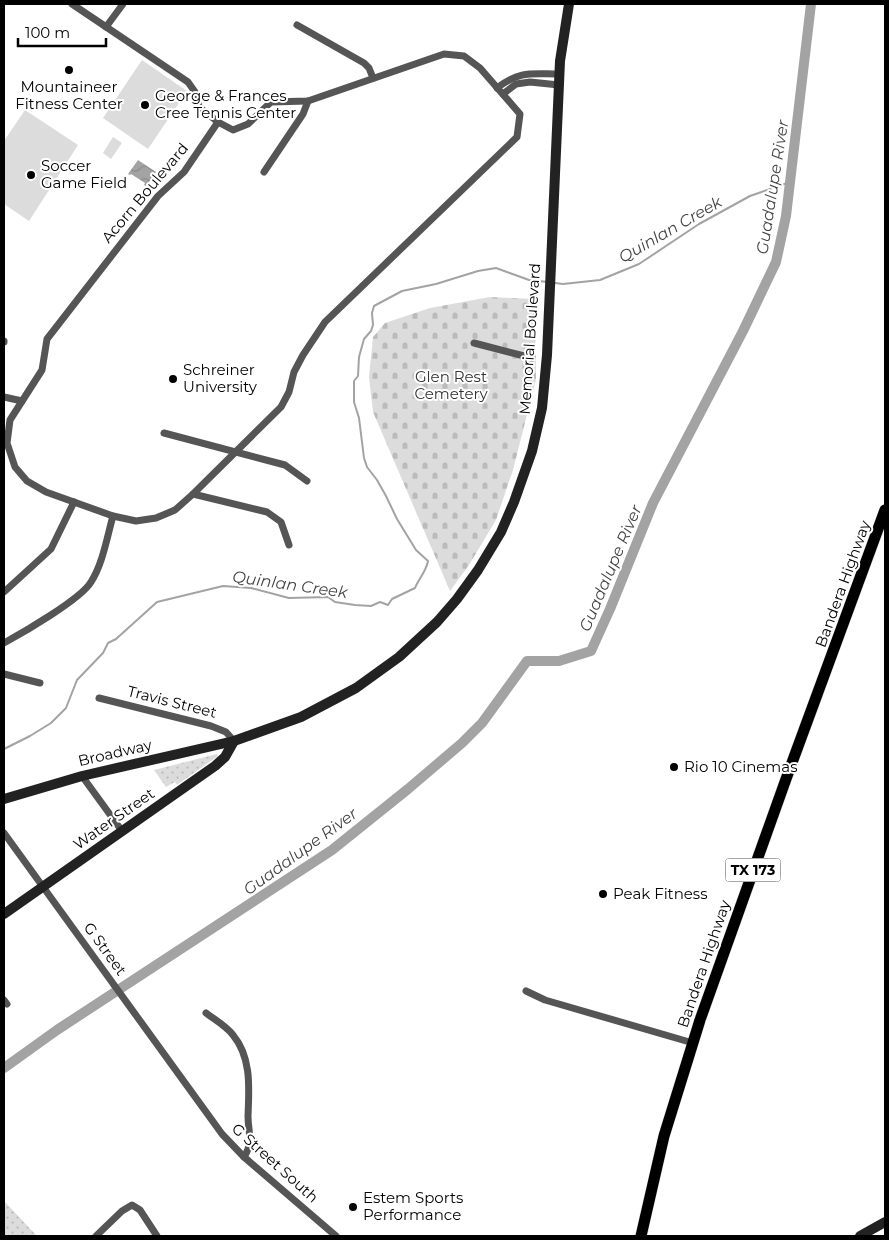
<svg xmlns="http://www.w3.org/2000/svg" width="889" height="1240" viewBox="0 0 889 1240" font-family="Montserrat,sans-serif">
	<defs>
		<pattern id="grass-dots" width="8" height="8" patternUnits="userSpaceOnUse" patternTransform="scale(1.25)"><rect width="8" height="8" fill="#dcdcdc"/><path d="M2 2h.1M6 6h.1" fill="none" stroke="#bbb" stroke-width="1.8" stroke-linecap="round"/></pattern>
		<pattern id="cemetery-stones" width="16" height="16" patternUnits="userSpaceOnUse" patternTransform="scale(1.25)"><rect width="16" height="16" fill="#dcdcdc"/><path d="M2 7V4a2 2 0 0 1 4 0v3zM10 15v-3a2 2 0 0 1 4 0v3z" fill="#bbb"/></pattern>
		<pattern id="water-waves" width="16" height="10" patternUnits="userSpaceOnUse" patternTransform="scale(1.25)"><rect width="16" height="10" fill="#a3a3a3"/><path d="M0 5q4-4 8 0t8 0" fill="none" stroke="#8b8b8b"/></pattern>
	</defs>
	<rect width="100%" height="100%" fill="#fff"/>
	<g fill="url(#grass-dots)">
		<polygon points="217,754 218,756 177,785 175,782 166,787 154,770"/>
		<polygon points="4,1201 37,1236 4,1236"/>
	</g>
	<polygon fill="url(#cemetery-stones)" points="490,297 535,299 536,379 513,470 496,520 469,565 450,591 373,412 369,377 373,337 385,323 430,308"/>
	<g fill="#dcdcdc">
		<polygon points="142,60 187,91 148,149 103,118"/>
		<polygon points="25,110 78,145 29,221 4,204 4,141"/>
		<polygon points="113,137 122,143 111,159 103,153"/>
	</g>
	<polygon fill="url(#water-waves)" points="138,160 156,172 146,186 144,185 145,183 131,174 130,175 128,174"/>
	<g fill="none" stroke-linecap="round" stroke-linejoin="round">
		<g stroke="#a3a3a3" stroke-width="2">
			<polyline points="555,283 563,284 600,280 639,264 699,224 750,196 790,182"/>
			<path d="M4,749L30,736L51,723L66,708L77,680L103,653L108,643L116,639L157,602L223,586L251,588L289,598L328,597L335,602L355,605L371,606L380,602L388,605L392,599L415,588C419,578 426,572 428,561L416,550L397,519L386,496L377,480L367,467L364,458L359,418L354,402V381L358,376L359,357L364,339L371,331L373,325L372,313L374,306L402,291L436,284L478,271L496,268L529,280L548,282"/>
		</g>
		<polyline stroke="#a3a3a3" stroke-width="10" points="4,1068 57,1030 332,850 408,789 462,743 482,723 527,661 559,661 591,651 610,609 653,503 743,331 776,262 786,216 811,4"/>
		<g stroke="#dbdbdb" stroke-width="12">
			<polyline id="primary" points="641,1236 664,1136 700,1020 786,779 885,510"/>
		</g>
		<g stroke="#555" stroke-width="7">
			<polyline points="72,4 188,82 195,92 199,107 218,122"/>
			<polyline points="297,25 364,63 369,68 373,78"/>
			<polyline points="106,27 123,4"/>
			<polygon points="444,54 464,56 480,68 520,114 517,137 325,322 303,355 294,372 289,392 281,407 193,494 175,510 156,518 136,521 113,516 46,492 27,481 15,467 7,443 10,420 42,370 47,339 158,196 184,172 218,122 233,130 248,124 271,102 308,101"/>
			<path d="M497,88C520,70 532,74 560,74"/>
			<polyline points="503,94 516,84 530,82 559,85"/>
			<polyline points="264,172 303,114 308,101"/>
			<polyline points="4,341 4,342"/>
			<polyline points="474,343 532,358"/>
			<polyline points="4,397 22,401"/>
			<polyline points="164,433 285,465 307,481"/>
			<polyline points="193,494 267,512 281,522 289,545"/>
			<polyline points="4,592 51,549 74,502"/>
			<path d="M4,643C24,632 81,599 91,582C103,563 107,537 113,516"/>
			<polyline points="4,674 40,683"/>
			<polyline points="99,698 211,726 226,732 234,741"/>
			<polyline points="82,776 122,831"/>
			<polyline points="4,833 222,1134 244,1157 336,1236"/>
			<polyline points="526,991 545,1000 693,1043"/>
			<polyline points="4,1000 7,1004"/>
			<path d="M206,1013C215,1020 226,1026 233,1035C252,1058 249,1089 248,1116C248,1133 254,1141 244,1157"/>
			<polyline points="96,1236 122,1211 132,1205 140,1210 157,1236"/>
		</g>
		<g stroke="#222" stroke-width="10">
			<polyline points="4,799 82,776 234,741 301,717 356,688 399,657 437,622 457,599 478,570 501,532 514,502 532,451 542,408 547,355 560,61 569,4"/>
			<polyline points="4,914 215,766 225,757 234,741"/>
			<polyline points="860,1236 885,1222"/>
		</g>
		<use href="#primary" stroke="#000" stroke-width="11"/>
	</g>
	<g fill="#000" stroke="#fff" stroke-width="2">
		<circle cx="69" cy="70" r="5"/>
		<circle cx="145" cy="105" r="5"/>
		<circle cx="31" cy="175" r="5"/>
		<circle cx="173" cy="379" r="5"/>
		<circle cx="674" cy="767" r="5"/>
		<circle cx="603" cy="894" r="5"/>
		<circle cx="353" cy="1207" r="5"/>
	</g>
	<g text-anchor="middle" stroke-width="4" stroke-linejoin="round" paint-order="stroke">
		<rect fill="#fff" stroke="#4c4c4c" stroke-width="1" x="725.5" y="858.5" width="55" height="23" rx="4"/>
		<g font-size="14" font-weight="bold" fill="#000">
			<text x="753" y="875">TX 173</text>
		</g>
		<g font-size="15" fill="#000" stroke="#fff" text-anchor="start">
			<text x="69" y="92" text-anchor="middle">Mountaineer<tspan x="69" dy="17">Fitness Center</tspan></text>
			<text x="155" y="101">George &amp; Frances<tspan x="155" dy="17">Cree Tennis Center</tspan></text>
			<text x="41" y="171">Soccer<tspan x="41" dy="17">Game Field</tspan></text>
			<text x="183" y="375">Schreiner<tspan x="183" dy="17">University</tspan></text>
			<text x="684" y="772">Rio 10 Cinemas</text>
			<text x="613" y="899">Peak Fitness</text>
			<text x="363" y="1203">Estem Sports<tspan x="363" dy="17">Performance</tspan></text>
		</g>
		<g font-size="15" fill="#000" stroke="#fff">
			<text transform="translate(145 193) rotate(-50)" y="5">Acorn Boulevard</text>
			<text transform="translate(530 339) rotate(-86)" y="5">Memorial Boulevard</text>
			<text transform="translate(843 584) rotate(-70)" y="5">Bandera Highway</text>
			<text transform="translate(172 702) rotate(14)" y="5">Travis Street</text>
			<text transform="translate(115 753) rotate(-13)" y="5">Broadway</text>
			<text transform="translate(114 819) rotate(-35)" y="5">Water Street</text>
			<text transform="translate(105 949) rotate(54)" y="5">G Street</text>
			<text transform="translate(704 964) rotate(-71)" y="5">Bandera Highway</text>
			<text transform="translate(275 1163) rotate(42)" y="5">G Street South</text>
		</g>
		<g font-size="15" fill="#333" stroke="#fff">
			<text x="451" y="382">Glen Rest<tspan x="451" dy="17">Cemetery</tspan></text>
		</g>
		<g font-size="16" font-style="italic" fill="#444" stroke="#fff">
			<text transform="translate(772 187) rotate(-81)" y="6">Guadalupe River</text>
			<text transform="translate(670 229) rotate(-30)" y="6">Quinlan Creek</text>
			<text transform="translate(610 568) rotate(-67)" y="6">Guadalupe River</text>
			<text transform="translate(290 584) rotate(8)" y="6">Quinlan Creek</text>
			<text transform="translate(300 851) rotate(-36)" y="6">Guadalupe River</text>
		</g>
	</g>
	<rect width="889" height="1240" fill="none" stroke="#000000" stroke-width="10"/>
	<path d="M18 38v8h88v-8" fill="none" stroke="#000000" stroke-width="2.5"/>
	<text x="25" y="38" font-size="15" fill="#000000" stroke="#ffffff" stroke-width="4" paint-order="stroke">100 m</text>
</svg>
